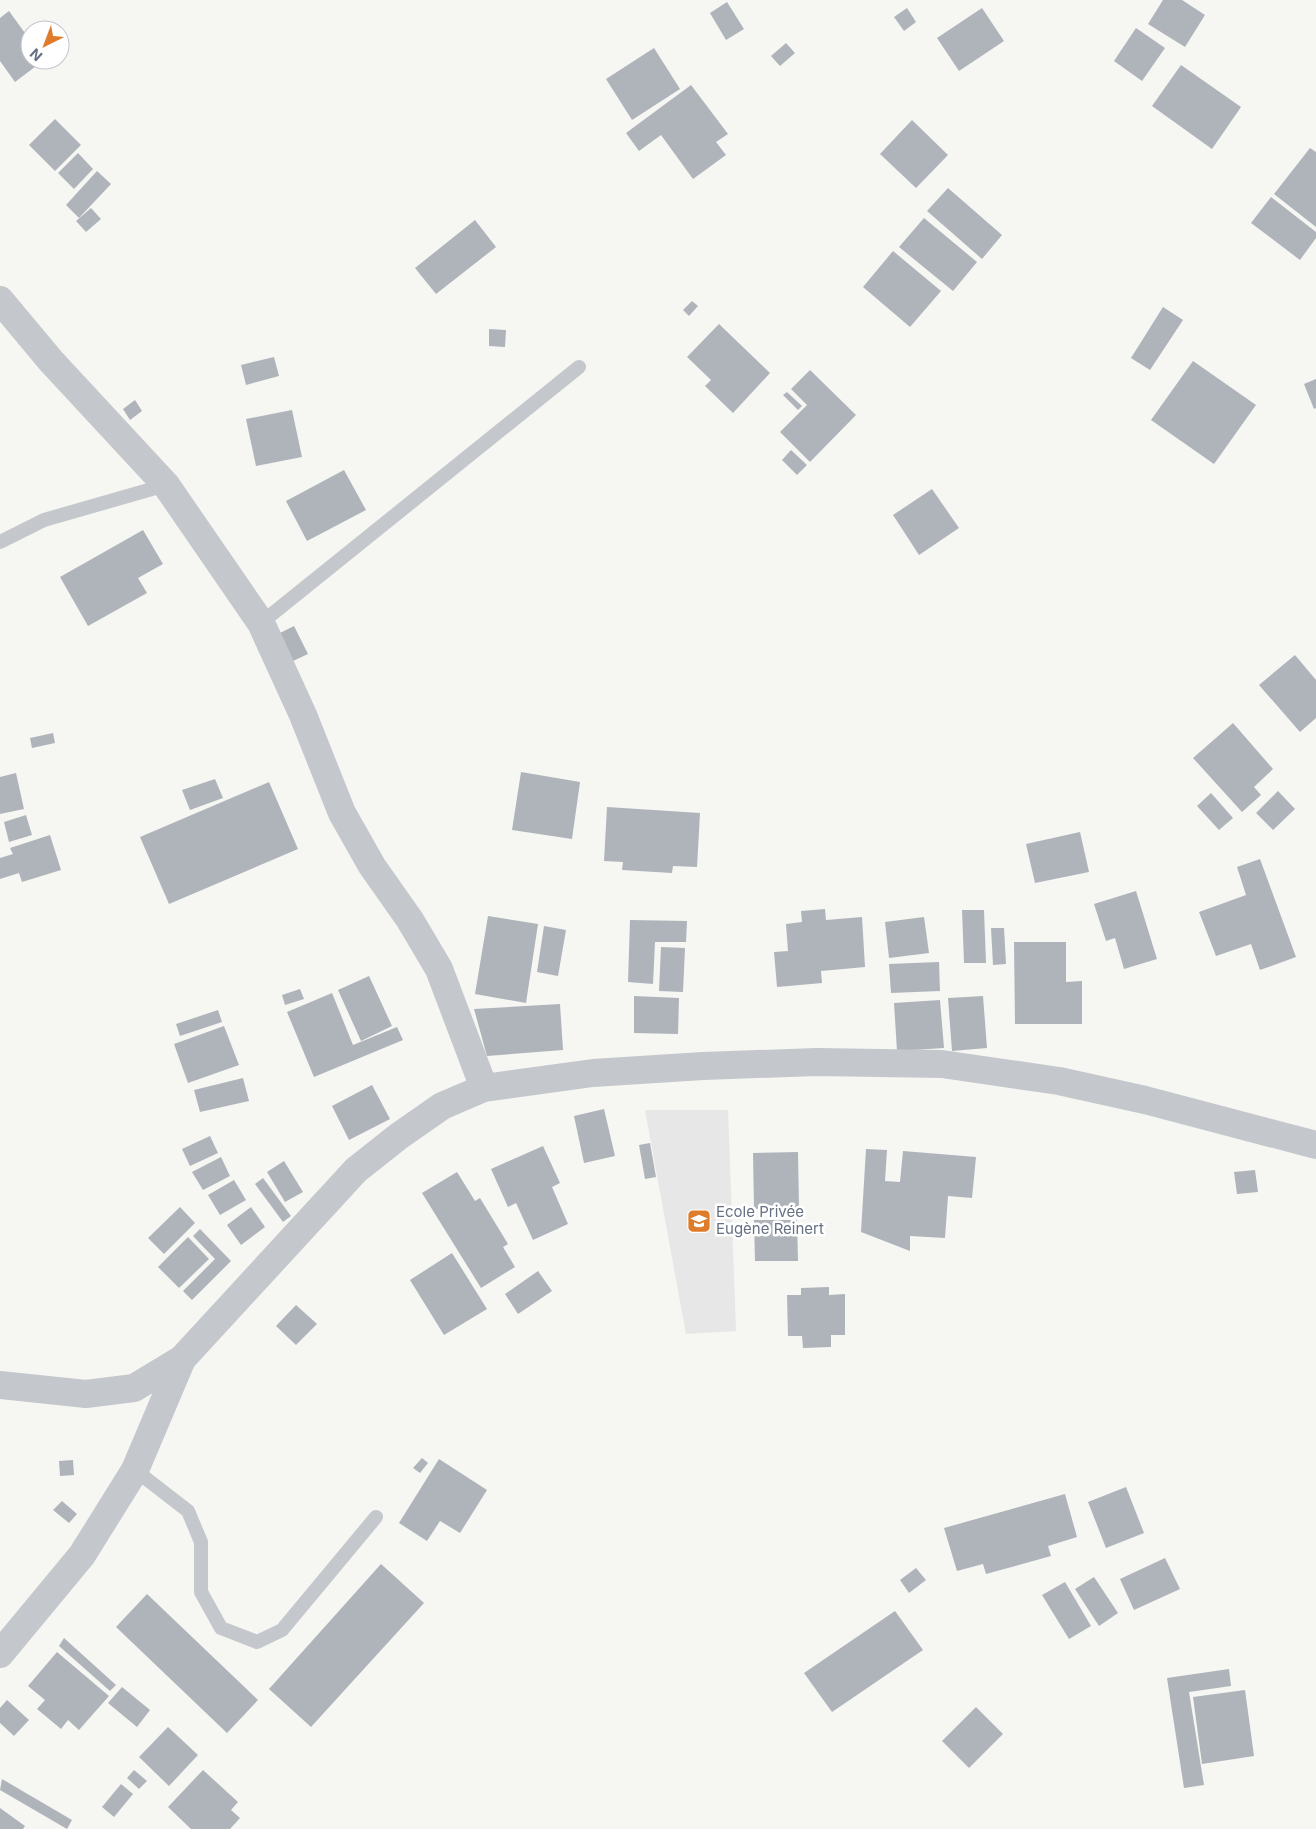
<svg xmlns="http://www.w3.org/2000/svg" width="1316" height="1829" viewBox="0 0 1316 1829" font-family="Inter,sans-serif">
	<rect width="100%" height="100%" fill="#f6f6f3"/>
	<polygon fill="#e6e7e6" points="645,1110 728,1110 736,1331 686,1334"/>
	<g fill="#afb4bb">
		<polygon points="1163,0 1182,0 1205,15 1185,47 1148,24"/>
		<polygon points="727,2 744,29 726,40 710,13"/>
		<polygon points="907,8 916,22 904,31 894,17"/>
		<polygon points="982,8 1004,41 959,71 937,38"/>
		<polygon points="9,11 30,40 30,60 44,60 15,82 0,61 0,18"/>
		<polygon points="1136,28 1165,48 1142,81 1114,61"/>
		<polygon points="786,43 795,53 780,66 771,56"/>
		<polygon points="654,48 680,89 632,120 606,79"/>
		<polygon points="1181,65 1241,107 1212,149 1152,106"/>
		<polygon points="691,85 728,134 716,142 726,155 693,179 661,135 639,151 626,133"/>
		<polygon points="55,119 81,145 55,171 29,145"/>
		<polygon points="912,120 948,155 916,188 880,154"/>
		<polygon points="1310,148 1316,152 1316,227 1274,194"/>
		<polygon points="78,153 93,169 74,189 58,173"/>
		<polygon points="97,171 111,184 79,218 66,205"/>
		<polygon points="948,188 1002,235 982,259 927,211"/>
		<polygon points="1271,197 1316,232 1316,238 1300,260 1251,223"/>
		<polygon points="91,208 101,219 86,232 76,221"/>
		<polygon points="924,218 977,262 953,291 899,247"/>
		<polygon points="475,220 496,247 436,294 415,268"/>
		<polygon points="893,251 941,291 910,327 863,287"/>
		<polygon points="692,301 698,306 689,316 683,310"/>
		<polygon points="1163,307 1183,320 1150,370 1131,358"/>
		<polygon points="719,324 770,373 733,413 705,386 711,380 687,357"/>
		<polygon points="489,329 506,330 505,347 489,346"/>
		<polygon points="274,357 279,376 246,385 241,365"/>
		<polygon points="1193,361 1256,405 1214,464 1151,420"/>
		<polygon points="810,370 856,415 810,462 780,432 807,405 791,389"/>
		<polygon points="1316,379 1316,408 1314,409 1304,384"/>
		<polygon points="787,392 802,406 798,410 783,395"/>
		<polygon points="135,400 142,411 130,420 123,409"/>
		<polygon points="292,410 302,457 256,466 246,419"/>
		<polygon points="791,450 807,465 797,475 782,460"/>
		<polygon points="344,470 366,510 307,541 286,501"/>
		<polygon points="932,489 959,528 919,555 893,515"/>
		<polygon points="143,530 163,564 138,578 147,593 88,626 60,577"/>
		<polygon points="294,626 308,654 293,661 280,633"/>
		<polygon points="1295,655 1316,680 1316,718 1300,732 1259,685"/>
		<polygon points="1233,723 1273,769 1254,787 1261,795 1242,812 1193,758"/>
		<polygon points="53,733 55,743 32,748 30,738"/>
		<polygon points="521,772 580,782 572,839 512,830"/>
		<polygon points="16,773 24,809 0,814 0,777"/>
		<polygon points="215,779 223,798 190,810 182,790"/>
		<polygon points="269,782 298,849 169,904 140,837"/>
		<polygon points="1278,791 1295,809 1273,830 1256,813"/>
		<polygon points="1211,793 1233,818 1219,830 1197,806"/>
		<polygon points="607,807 700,813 697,867 673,866 672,873 622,870 623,862 604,861"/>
		<polygon points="26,815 32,835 9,842 4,822"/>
		<polygon points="1080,832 1089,872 1035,883 1026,844"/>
		<polygon points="50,835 61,870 22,882 19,873 0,879 0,858 13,854 10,848"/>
		<polygon points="1260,859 1296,957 1260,970 1251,944 1216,956 1199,912 1246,895 1237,867"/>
		<polygon points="1136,891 1157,959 1124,969 1115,938 1106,941 1094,904"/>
		<polygon points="825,909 826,920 862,917 865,967 821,971 822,983 777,987 774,952 788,951 786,924 802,922 801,911"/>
		<polygon points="962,910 984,910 986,963 964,963"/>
		<polygon points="488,916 538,924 526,1003 475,994"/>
		<polygon points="924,917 929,953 889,958 885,922"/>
		<polygon points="630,920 687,921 686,942 655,942 653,984 628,982"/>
		<polygon points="544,926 566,930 558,976 537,972"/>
		<polygon points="991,928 1004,928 1006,964 993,965"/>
		<polygon points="1014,942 1066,942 1066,982 1082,981 1082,1024 1015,1024"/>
		<polygon points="661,947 685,948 683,992 659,991"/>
		<polygon points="939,962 940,991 891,993 889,964"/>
		<polygon points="369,976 392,1026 361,1041 338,990"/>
		<polygon points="300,989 304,999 285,1005 282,995"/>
		<polygon points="332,993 353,1045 397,1027 403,1040 314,1077 287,1012"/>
		<polygon points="634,996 679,998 678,1034 634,1033"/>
		<polygon points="983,996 987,1048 952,1051 948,998"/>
		<polygon points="940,1000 944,1048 897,1051 894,1003"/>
		<polygon points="560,1004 563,1050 487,1056 474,1009"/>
		<polygon points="218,1010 222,1022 180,1036 176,1024"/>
		<polygon points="224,1026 239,1065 188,1083 174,1044"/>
		<polygon points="243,1078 249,1101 200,1112 194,1090"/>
		<polygon points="372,1085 390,1119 349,1140 332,1106"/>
		<polygon points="604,1109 615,1156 584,1163 574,1116"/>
		<polygon points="210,1136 218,1153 190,1166 182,1149"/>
		<polygon points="650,1143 656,1177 645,1179 639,1145"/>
		<polygon points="543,1146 560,1183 552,1187 568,1224 533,1240 516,1203 508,1207 491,1169"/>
		<polygon points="866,1149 887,1150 885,1181 900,1182 903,1151 976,1157 972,1198 948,1196 945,1238 910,1236 910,1251 861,1232"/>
		<polygon points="798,1152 799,1208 754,1209 753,1153"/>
		<polygon points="221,1157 230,1176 203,1190 192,1172"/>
		<polygon points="284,1161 303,1192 285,1202 267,1172"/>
		<polygon points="1255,1170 1258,1192 1237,1194 1234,1172"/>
		<polygon points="457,1172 475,1201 480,1198 508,1244 503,1247 515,1267 481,1288 422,1193"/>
		<polygon points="263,1178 291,1216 283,1222 255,1184"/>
		<polygon points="234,1180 246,1200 220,1215 208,1195"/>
		<polygon points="180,1207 195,1223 164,1254 148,1238"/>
		<polygon points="251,1207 265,1227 241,1245 227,1225"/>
		<polygon points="754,1220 797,1220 798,1261 755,1261"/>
		<polygon points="200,1229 231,1261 192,1300 183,1291 215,1259 193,1236"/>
		<polygon points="188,1237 209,1259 179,1288 158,1267"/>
		<polygon points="452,1253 487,1309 444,1335 410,1280"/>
		<polygon points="538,1271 552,1291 518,1314 505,1294"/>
		<polygon points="829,1287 829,1295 845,1294 845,1335 831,1335 831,1347 803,1348 802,1336 788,1336 787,1295 801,1295 801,1288"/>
		<polygon points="296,1305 317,1324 296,1345 276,1326"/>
		<polygon points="422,1458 428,1463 420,1473 413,1468"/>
		<polygon points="439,1459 487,1490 460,1533 440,1521 427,1541 399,1523"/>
		<polygon points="73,1460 74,1475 60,1476 59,1461"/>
		<polygon points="1126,1487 1144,1533 1106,1548 1088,1502"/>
		<polygon points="1065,1494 1077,1537 1048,1546 1051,1556 986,1574 983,1564 957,1571 944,1528"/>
		<polygon points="62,1501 77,1514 69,1523 53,1510"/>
		<polygon points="1165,1558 1180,1589 1134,1610 1120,1579"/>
		<polygon points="381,1564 424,1603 311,1727 269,1689"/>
		<polygon points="916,1568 926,1580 909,1593 900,1580"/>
		<polygon points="1094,1577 1118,1613 1099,1626 1075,1589"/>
		<polygon points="1065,1582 1091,1626 1069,1639 1042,1595"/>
		<polygon points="147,1594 258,1700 227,1733 116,1627"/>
		<polygon points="895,1611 923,1650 832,1712 804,1673"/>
		<polygon points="64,1638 116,1685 110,1691 59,1646"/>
		<polygon points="57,1652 109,1696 79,1730 68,1720 61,1729 37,1709 45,1700 28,1686"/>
		<polygon points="1229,1669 1231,1686 1189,1692 1204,1785 1184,1788 1167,1678"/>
		<polygon points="122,1687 150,1710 137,1727 108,1703"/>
		<polygon points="1245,1690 1254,1756 1202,1764 1193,1697"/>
		<polygon points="7,1700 29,1720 14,1736 0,1723 0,1708"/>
		<polygon points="976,1707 1003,1734 969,1768 942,1741"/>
		<polygon points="168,1727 198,1755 169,1786 139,1757"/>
		<polygon points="134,1770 147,1781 139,1789 127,1778"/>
		<polygon points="203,1770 238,1802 231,1810 240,1818 230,1829 191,1829 168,1807"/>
		<polygon points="2,1779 72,1820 67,1829 0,1790"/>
		<polygon points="121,1784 133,1794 114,1817 102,1807"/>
		<polygon points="0,1808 25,1826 23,1829 0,1829"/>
	</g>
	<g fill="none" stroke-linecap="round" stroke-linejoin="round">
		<g stroke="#c4c7cb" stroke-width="14">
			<polyline points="0,542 44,520 166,485"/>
			<polyline points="261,623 579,367"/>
			<polyline points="135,1470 188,1511 201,1542 201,1592 221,1628 257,1642 282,1630 376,1517"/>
		</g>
		<g stroke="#c4c7cb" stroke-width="28">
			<polyline points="0,300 51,361 166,485 261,623 303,715 342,813 372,866 410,920 439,969 484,1088"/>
			<polyline points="0,1654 82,1555 135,1470 182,1359"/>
		</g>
		<polyline stroke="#c4c7cb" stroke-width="28" points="0,1385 86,1394 134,1388 182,1359 356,1170 399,1136 442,1106 484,1088 593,1073 703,1066 817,1062 942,1064 1059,1081 1145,1100 1316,1145"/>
	</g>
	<defs>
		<g id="school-square" transform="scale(1.25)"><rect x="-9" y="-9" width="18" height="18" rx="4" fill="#df7c2b" stroke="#fff"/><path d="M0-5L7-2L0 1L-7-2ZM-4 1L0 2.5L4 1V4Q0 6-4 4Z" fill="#fff"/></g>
	</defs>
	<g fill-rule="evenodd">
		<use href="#school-square" x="699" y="1221"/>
	</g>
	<g text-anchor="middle" stroke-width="5" stroke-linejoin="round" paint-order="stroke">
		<g font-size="15" fill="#667083" stroke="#fff" text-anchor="start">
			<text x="716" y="1217">Ecole Privée<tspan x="716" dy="17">Eugène Reinert</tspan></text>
		</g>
	</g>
	<g transform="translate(45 45) rotate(222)"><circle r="24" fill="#ffffff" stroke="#c2c6cd"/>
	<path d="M0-4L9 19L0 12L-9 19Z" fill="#df7c2b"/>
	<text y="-8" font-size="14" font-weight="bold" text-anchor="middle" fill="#667083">N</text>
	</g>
</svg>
